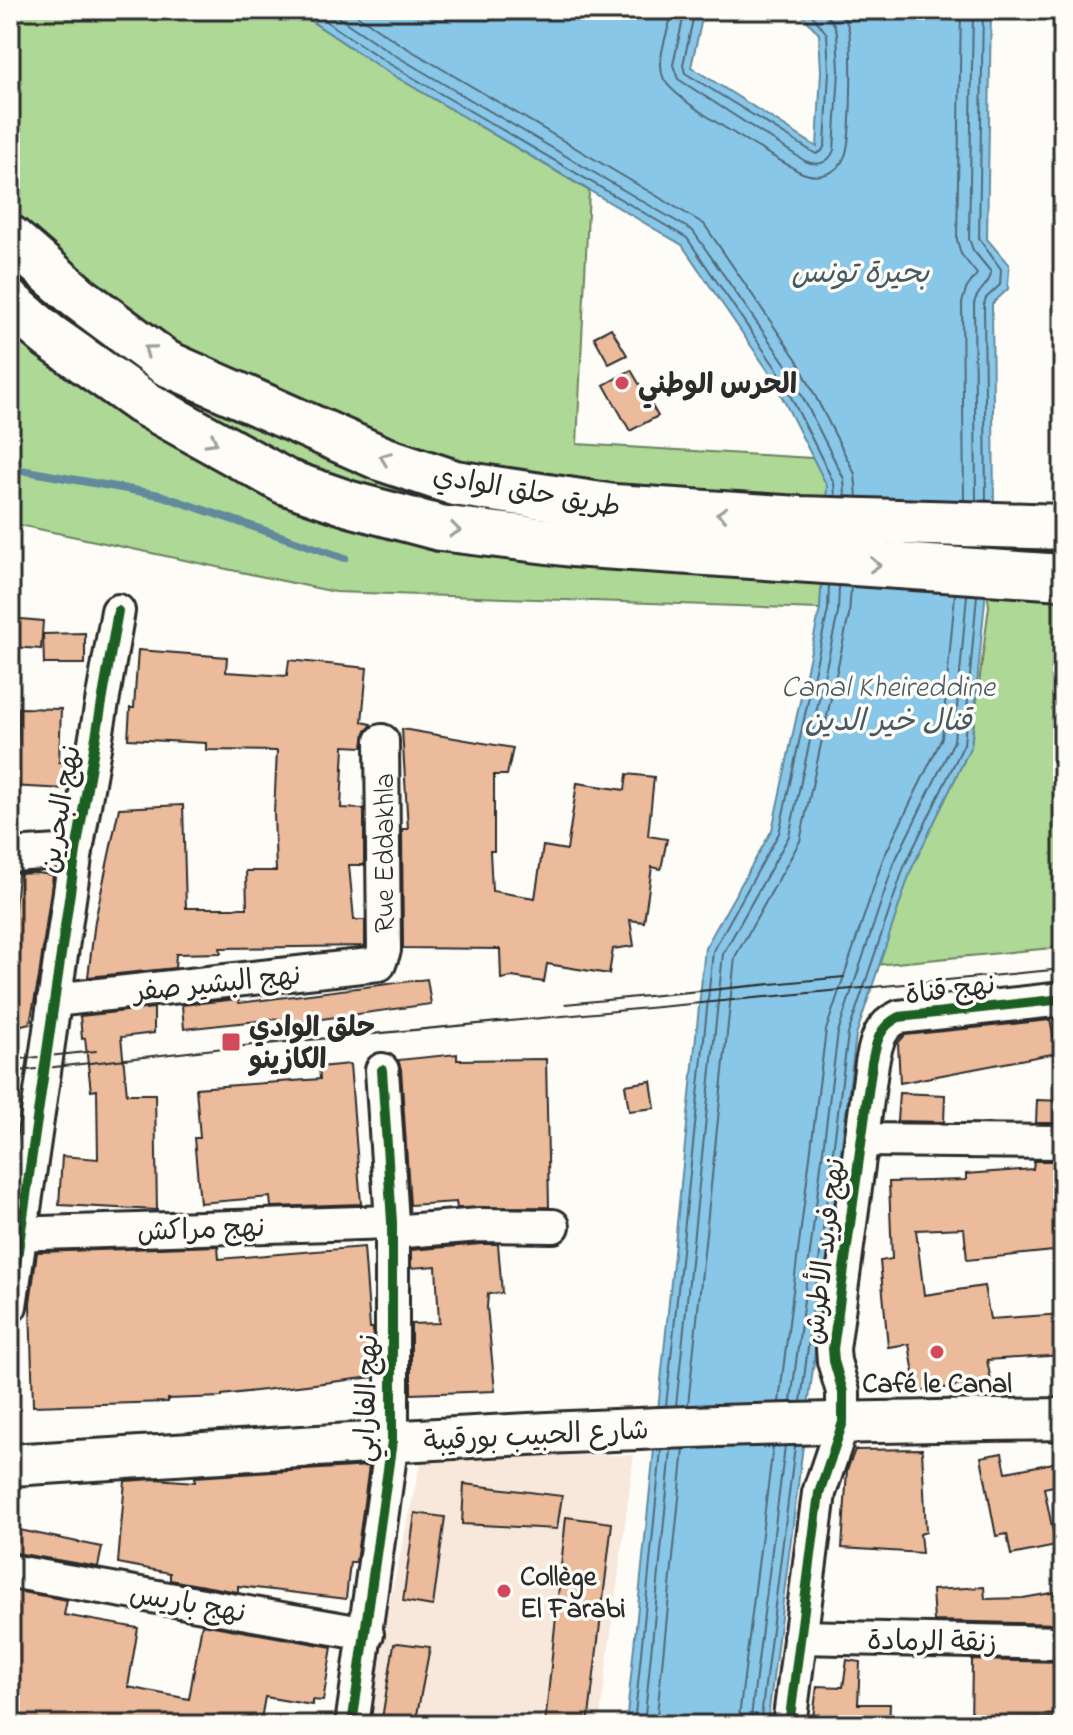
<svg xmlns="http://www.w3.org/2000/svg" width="1073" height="1735" viewBox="0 0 1073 1735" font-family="'Indie Flower','Playpen Sans Arabic',sans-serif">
	<rect width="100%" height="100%" fill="#fdfcf7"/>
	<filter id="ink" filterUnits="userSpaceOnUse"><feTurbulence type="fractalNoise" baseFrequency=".0125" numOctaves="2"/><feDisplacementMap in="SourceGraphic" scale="16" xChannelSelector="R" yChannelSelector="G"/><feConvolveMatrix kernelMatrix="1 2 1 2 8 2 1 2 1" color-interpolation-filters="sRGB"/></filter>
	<g filter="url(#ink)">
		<polygon fill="#f8e8db" points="634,1455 599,1725 362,1725 422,1456"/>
		<g fill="#add896" stroke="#6c8260" stroke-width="2">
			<polygon points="10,10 294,10 383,69 589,191 577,444 829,459 820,609 335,592 10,523"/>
			<polygon points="986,583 1063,588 1063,947 864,966 971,746 989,606"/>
		</g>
		<polygon fill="#89c7e9" stroke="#63899d" stroke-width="2" points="295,10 704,10 691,67 817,147 821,71 819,34 798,10 991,10 987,239 1009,265 1008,289 992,304 994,507 971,746 911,870 856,1035 767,1725 626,1725 705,948 772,830 820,609 827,486 771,375 682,245 383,69"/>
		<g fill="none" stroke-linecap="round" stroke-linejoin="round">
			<g stroke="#516977" stroke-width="2">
				<polyline points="309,10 388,63 687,238 778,371 834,483 835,496"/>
				<polyline points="327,10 393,54 693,231 787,366 844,479 845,496"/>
				<polyline points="349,10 400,44 704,224 797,360 855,474 857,497"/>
				<path d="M673,10C669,29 656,57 663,77C670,100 773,156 798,171C816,180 837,176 845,156C852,139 853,44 848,26C846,19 842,15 838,10"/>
				<path d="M685,10L673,65L678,79L805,161C818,167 829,163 834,150L839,71L837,33L834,24L822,10"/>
				<polyline points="695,10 683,65 685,73 816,154 822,151 825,145 829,71 827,34 808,10"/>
				<polyline points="961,10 957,240 961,254 977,274 966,289 962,303 964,500"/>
				<path d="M973,10L969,239L973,250L991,272C990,286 976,290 974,304L976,500"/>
				<polyline points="983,10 979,239 1001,269 1000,285 986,298 984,304 986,501"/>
				<polyline points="779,1402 826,1030 883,859 942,738 955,594"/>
				<polyline points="791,1402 838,1032 894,863 954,741 967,595"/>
				<polyline points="801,1402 848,1034 904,867 964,744 977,595"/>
				<polyline points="688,1405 735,957 800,841 849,615 851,587"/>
				<polyline points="666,1406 713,951 779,833 828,610 829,585"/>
				<polyline points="676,1406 723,954 789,836 838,613 839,586"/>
				<polyline points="634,1725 661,1450"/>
				<polyline points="644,1725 671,1450"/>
				<polyline points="656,1725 684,1449"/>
				<polyline points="738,1725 773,1446"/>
				<polyline points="750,1725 785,1446"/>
				<polyline points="760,1725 795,1446"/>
			</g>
			<polyline stroke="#63899d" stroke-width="8" points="10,468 160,495 345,558"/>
		</g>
		<g fill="#ebbb9b" stroke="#2b2b2b" stroke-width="2">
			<polygon points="611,328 627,355 609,364 594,337"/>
			<polygon points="631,370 658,416 630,431 604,385"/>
			<polygon points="10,618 43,621 41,649 10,647"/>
			<polygon points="85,633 85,664 44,664 43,634"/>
			<polygon points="138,650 227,657 226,672 287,676 289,660 367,668 362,722 371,724 371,726 365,732 363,747 344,746 341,808 364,809 364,865 349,865 354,920 365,920 365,946 220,948 221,953 176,954 175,968 88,977 95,921 119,808 183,805 186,908 247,908 246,871 276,871 274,813 277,751 206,750 206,743 128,739 130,708 134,708"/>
			<polygon points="19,708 61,709 59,762 67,762 66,789 10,786 10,760 17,760"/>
			<polygon points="402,729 513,748 507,775 494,775 494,851 490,851 492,891 535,898 543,846 567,850 577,783 625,790 627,774 654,777 648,836 667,839 661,869 652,867 644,922 630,920 634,946 613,949 609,974 547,964 544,982 512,977 501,979 500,949 403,948 402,829 408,829"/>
			<polygon points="36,873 53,875 39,977 30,1023 10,1028 10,924 11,916 14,917 18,874"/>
			<polygon points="427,979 431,1004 278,1025 277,1019 184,1029 182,1005 238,999 239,1003"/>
			<polygon points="154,1008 154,1033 121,1037 127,1094 155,1094 157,1210 59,1205 62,1156 98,1159 97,1090 91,1091 85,1038 82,1039 80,1016"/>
			<polygon points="1050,1020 1057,1053 900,1083 898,1043 905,1035"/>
			<polygon points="457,1054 457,1060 546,1059 549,1207 457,1208 456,1202 410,1205 401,1069 398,1060"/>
			<polygon points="350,1064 361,1204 271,1207 270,1197 200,1203 194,1138 200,1138 196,1088 320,1079 319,1067"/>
			<polygon points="651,1081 655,1108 629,1111 625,1085"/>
			<polygon points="899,1093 945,1095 944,1122 897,1121"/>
			<polygon points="1037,1100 1063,1101 1063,1123 1036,1123"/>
			<polygon points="1034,1161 1063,1161 1063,1250 967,1260 964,1228 916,1230 924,1295 984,1286 990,1319 1063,1314 1063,1355 987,1360 991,1381 917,1392 909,1344 888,1347 880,1261 892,1259 889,1182 966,1180 966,1174 1033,1169"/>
			<polygon points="481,1244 498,1244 502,1293 488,1294 487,1307 495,1391 411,1394 411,1324 439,1323 436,1266 411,1268 411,1250"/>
			<polygon points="218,1246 219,1259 364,1247 370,1328 373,1328 373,1377 222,1395 222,1397 168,1399 168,1402 33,1406 30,1303 37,1252"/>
			<polygon points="922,1449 926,1532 920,1534 922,1553 842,1548 847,1470 855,1450"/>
			<polygon points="1002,1453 1006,1472 1059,1462 1063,1484 1044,1488 1056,1546 1011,1555 1007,1534 996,1536 981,1457"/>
			<polygon points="369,1466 356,1562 350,1562 346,1599 238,1586 238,1592 170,1580 170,1573 118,1563 125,1481 155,1479 195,1482 195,1477"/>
			<polygon points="464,1484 562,1496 557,1529 462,1524"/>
			<polygon points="415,1513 445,1517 433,1606 403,1601"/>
			<polygon points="566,1517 612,1523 588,1725 545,1725"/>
			<polygon points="10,1528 102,1547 98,1567 10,1552"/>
			<polygon points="984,1587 985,1599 1023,1598 1063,1591 1063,1624 934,1621 932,1590"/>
			<polygon points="10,1590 67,1600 64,1615 138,1628 128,1687 189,1699 202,1624 332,1647 323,1701 312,1700 312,1705 265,1697 260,1725 10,1725"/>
			<polygon points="398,1643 430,1647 415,1725 381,1725 394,1644"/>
			<polygon points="847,1660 860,1662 858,1704 890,1704 889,1725 836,1725 838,1717 813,1717 817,1686 843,1687"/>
			<polygon points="972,1660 1063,1662 1063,1717 1005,1718 1005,1725 971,1725"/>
		</g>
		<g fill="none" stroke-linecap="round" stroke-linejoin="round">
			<g stroke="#2b2b2b" stroke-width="38">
				<g id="minor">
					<polyline points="10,855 76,851"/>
					<polyline points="54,1000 379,964 384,950 382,741"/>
					<polyline points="862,1140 1063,1142"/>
					<polyline points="392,1232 480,1225 553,1226"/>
					<polyline points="10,1234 392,1222"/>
					<polyline points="10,1306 76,851 118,611"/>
					<polyline points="10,1571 367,1634"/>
					<polyline points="800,1637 1063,1643"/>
					<polyline points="352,1725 392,1441 392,1222 382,1070"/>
					<path d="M789,1725L819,1493L843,1422V1392L834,1361L833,1349L872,1063C876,1043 879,1026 899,1017L1063,999"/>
				</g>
			</g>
			<g stroke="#2b2b2b" stroke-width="46">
				<path id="major" d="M10,1465C220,1453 429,1437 639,1429C780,1423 922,1421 1063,1419"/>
			</g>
			<g stroke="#2b2b2b" stroke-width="50">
				<g id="highway">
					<polyline points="10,238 79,298 166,363 383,459 455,483 614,507 800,519 1063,527"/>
					<polyline points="10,303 49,336 142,402 286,482 350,504 440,528 572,544 1063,577"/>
				</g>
			</g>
			<use href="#minor" stroke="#fdfcf7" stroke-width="32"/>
			<use href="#major" stroke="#fdfcf7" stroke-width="40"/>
			<use href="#highway" stroke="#fdfcf7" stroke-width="44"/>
			<g stroke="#2b2b2b" stroke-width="2">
				<polyline points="565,1004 844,977"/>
				<polyline points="10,1060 96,1051"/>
				<polyline points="10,1072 233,1047 1063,969"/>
			</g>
			<g stroke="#fdfcf7" stroke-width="15">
				<g id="cycleway">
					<polyline points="10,1306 76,851 118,611"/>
					<polyline points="352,1725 392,1441 392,1222 382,1070"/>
					<path d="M789,1725L819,1493L843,1422V1392L834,1361L833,1349L872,1063C876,1043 879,1026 899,1017L1063,999"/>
				</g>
			</g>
			<use href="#cycleway" stroke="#1b5e20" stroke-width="10"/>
		</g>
		<defs><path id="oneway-chevron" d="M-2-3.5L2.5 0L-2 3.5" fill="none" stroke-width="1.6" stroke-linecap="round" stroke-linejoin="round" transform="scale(2)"/></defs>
		<g stroke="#9e9e9b">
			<use href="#oneway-chevron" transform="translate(149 350) rotate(-143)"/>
			<use href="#oneway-chevron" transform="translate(212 441) rotate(29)"/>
			<use href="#oneway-chevron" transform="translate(385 458) rotate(-159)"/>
			<use href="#oneway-chevron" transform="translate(722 514) rotate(-176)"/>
			<use href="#oneway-chevron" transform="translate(455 530) rotate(7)"/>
			<use href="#oneway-chevron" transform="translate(875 565) rotate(3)"/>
		</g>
	</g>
	<g fill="#d1495b" stroke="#fdfcf7" stroke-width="3">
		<circle cx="622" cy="383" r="8"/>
		<rect x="221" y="1032" width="20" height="20" rx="4"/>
		<circle cx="937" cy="1352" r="8"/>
		<circle cx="504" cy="1591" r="8"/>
	</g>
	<g text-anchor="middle" stroke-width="7" stroke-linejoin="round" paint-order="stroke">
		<g font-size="28" font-weight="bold" fill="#2b2b2b" stroke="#fdfcf7" text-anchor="start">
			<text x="638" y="393">الحرس الوطني</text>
			<text x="249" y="1036">حلق الوادي<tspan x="249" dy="32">الكازينو</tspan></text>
			<text x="937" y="1392" text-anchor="middle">Café le Canal</text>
			<text x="520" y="1585">Collège<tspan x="520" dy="32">El Farabi</tspan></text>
		</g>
		<g font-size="28" fill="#2b2b2b" stroke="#fdfcf7">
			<text transform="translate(527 490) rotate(10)" y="10">طريق حلق الوادي</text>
			<text transform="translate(59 809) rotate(-80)" y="10">نهج البحرين</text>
			<text transform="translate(383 853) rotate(-90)" y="10">Rue Eddakhla</text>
			<text transform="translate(217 982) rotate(-6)" y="10">نهج البشير صفر</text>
			<text transform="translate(950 988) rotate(-7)" y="10">نهج قناة</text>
			<text transform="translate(201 1228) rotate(-2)" y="10">نهج مراكش</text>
			<text transform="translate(823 1251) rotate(-83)" y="10">نهج فريد الأطرش</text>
			<text transform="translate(365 1398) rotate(-88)" y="10">نهج الفارابي</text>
			<text transform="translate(536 1434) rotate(-3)" y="10">شارع الحبيب بورقيبة</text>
			<text transform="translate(188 1602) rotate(10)" y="10">نهج باريس</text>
			<text transform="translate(932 1640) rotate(1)" y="10">زنقة الرمادة</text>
		</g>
		<g font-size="30" font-style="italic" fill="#475a64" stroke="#fdfcf7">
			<text x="860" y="282">بحيرة تونس</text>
			<text x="888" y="696">Canal Kheireddine<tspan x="888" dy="34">قنال خير الدين</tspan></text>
		</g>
	</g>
	<rect width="1073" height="1735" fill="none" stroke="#fdfcf7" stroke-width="40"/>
	<rect x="20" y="20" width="1033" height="1695" fill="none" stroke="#2b2b2b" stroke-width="3" filter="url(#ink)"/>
</svg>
